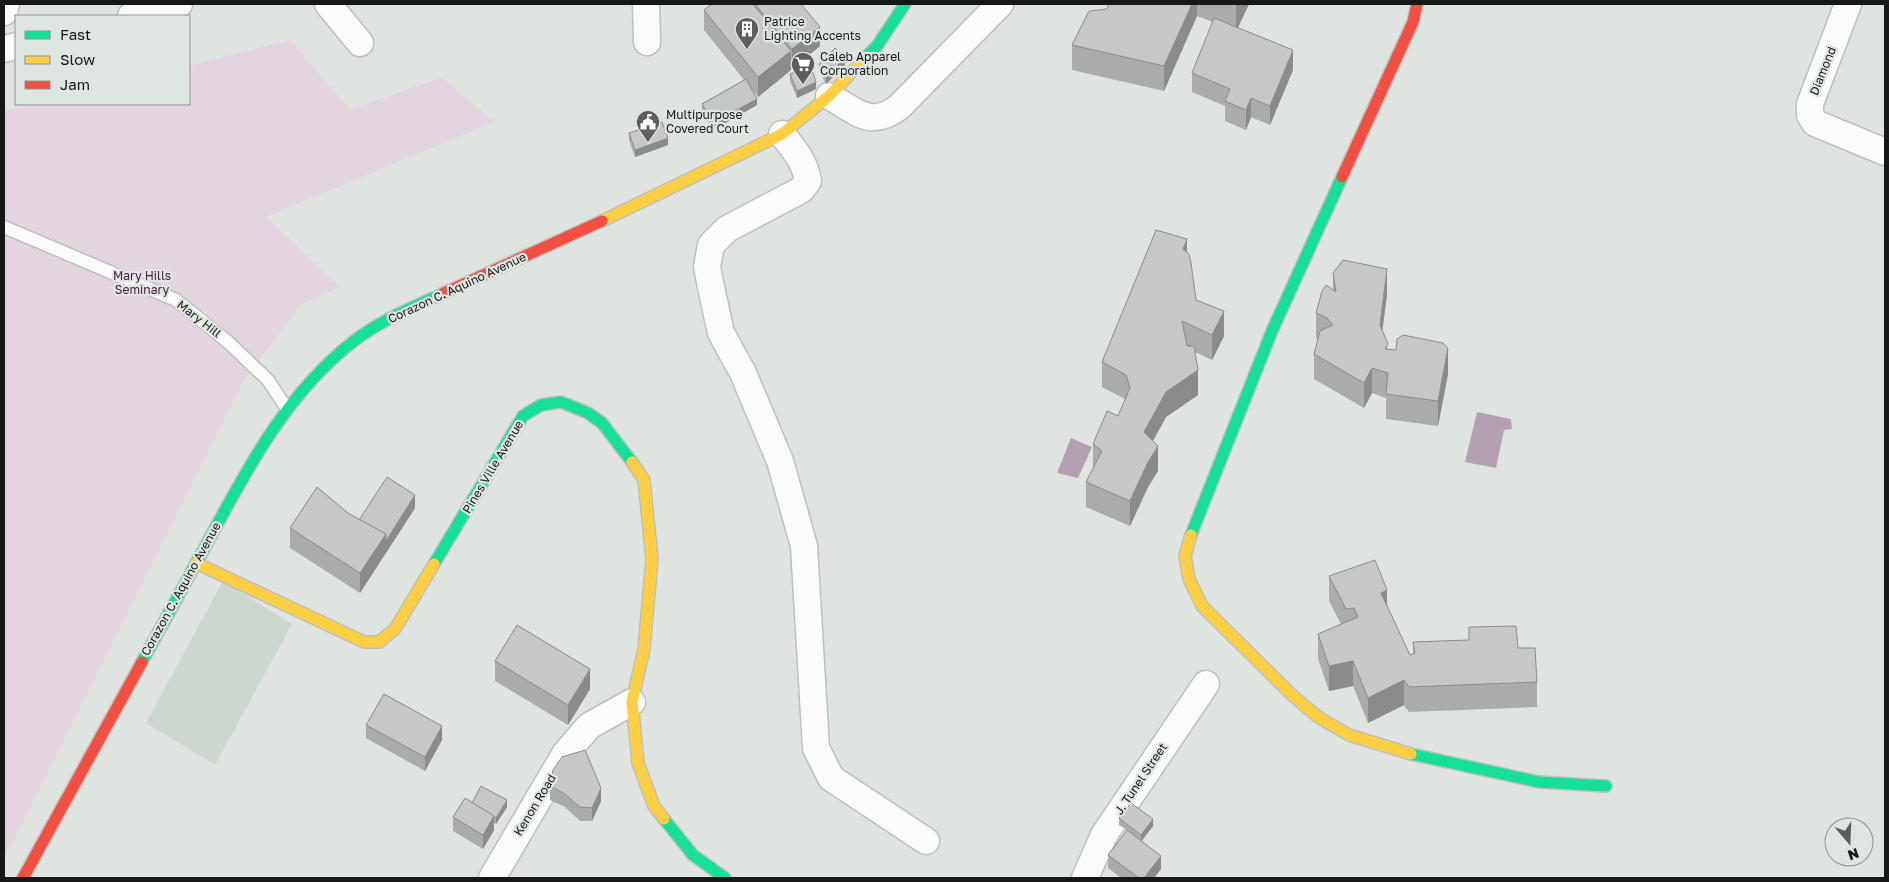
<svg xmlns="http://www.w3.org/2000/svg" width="1889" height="882" viewBox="0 0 1889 882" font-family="'Golos Text',sans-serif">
	<rect width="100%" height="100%" fill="#e0e4e1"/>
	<polygon fill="#cdd6cf" points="223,581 292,624 215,765 146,723"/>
	<polygon fill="#e2d5e0" points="290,40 350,110 442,77 494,122 266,217 340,287 302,304 243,381 4,859 4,110 40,104 189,104 189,66"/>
	<g fill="#b3a1b1">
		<polygon points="1477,412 1511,419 1512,429 1504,430 1496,468 1465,462"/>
		<polygon points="1071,438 1092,447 1078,478 1057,473"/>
	</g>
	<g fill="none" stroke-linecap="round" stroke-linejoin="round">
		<g stroke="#bdc0be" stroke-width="15">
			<polyline id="lane" points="4,227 176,300 228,342 268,380 287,409"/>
		</g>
		<g stroke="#bdc0be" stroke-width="29">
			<g id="street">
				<polyline points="328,4 360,43"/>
				<polyline points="646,4 647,42"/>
				<polyline points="1848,4 1810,104 1810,115 1815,123 1885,152"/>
				<polyline points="4,12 6,4"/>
				<polyline points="131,16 179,4"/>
				<polyline points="4,49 16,46"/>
				<path d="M829,96C856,111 870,129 899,107L1000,4"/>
				<path d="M782,134C794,149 805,162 808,181L801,190L727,229L711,245L707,267L711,287L721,333L743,373L780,461L804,546L816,748L831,778L926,841"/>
				<polyline points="492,878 565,754 589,726 632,702"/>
				<polyline points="1085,878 1104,835 1206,684"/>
			</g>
		</g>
		<g stroke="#bdc0be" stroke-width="14">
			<g id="fast">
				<polyline points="863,60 877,46 905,4"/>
				<polyline points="1191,535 1272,331 1342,177"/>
				<polyline points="434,564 523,416 541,405 561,402 588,413 602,423 632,462"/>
				<path d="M142,662C165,620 188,578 211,536C249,465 289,391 354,341C381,320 414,307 444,293"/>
				<polyline points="1411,754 1539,782 1606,786"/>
				<polyline points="664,819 693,855 725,878"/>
			</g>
		</g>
		<g stroke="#bdc0be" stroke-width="14">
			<g id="slow">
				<polyline points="602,221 782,134 829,96 863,60"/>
				<polyline points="632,462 644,480 652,559 644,649 632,702 638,763 654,806 664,819"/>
				<polyline points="1191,535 1185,556 1189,579 1202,606 1292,695 1318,717 1349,735 1411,754"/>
				<polyline points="196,563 364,642 379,642 395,629 434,564"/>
			</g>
		</g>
		<g stroke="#bdc0be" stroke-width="14">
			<g id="jam">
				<polyline points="1342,177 1413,22 1417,4"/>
				<polyline points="444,293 602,221"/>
				<polyline points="23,878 142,662"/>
			</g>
		</g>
		<use href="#lane" stroke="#fafbfa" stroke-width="12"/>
		<use href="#street" stroke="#fafbfa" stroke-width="26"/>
		<use href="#fast" stroke="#16e098" stroke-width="11"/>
		<use href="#slow" stroke="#ffcf43" stroke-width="11"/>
		<use href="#jam" stroke="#f24e42" stroke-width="11"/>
	</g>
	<g fill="#a9acaa">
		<polygon points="712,4 801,4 820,46 792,69 791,68 791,70 758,97 750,87 757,105 713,130 702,111 702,104 744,80 704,30 704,10"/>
		<polygon points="1109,4 1249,4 1238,28 1293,70 1270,125 1251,117 1246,130 1225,121 1225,106 1192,92 1192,73 1213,22 1197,16 1164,91 1072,70 1072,45 1107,9"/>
		<polygon points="819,64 845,65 826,84 819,71"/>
		<polygon points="790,74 816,89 797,98 790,81"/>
		<polygon points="629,133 668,145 635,157 629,140"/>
		<polygon points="1187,252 1196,300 1224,336 1212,360 1195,352 1198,395 1166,417 1153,441 1158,471 1148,487 1130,526 1086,507 1086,482 1093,469 1093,444 1118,416 1125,399 1102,387 1102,362"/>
		<polygon points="1333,273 1387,294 1382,331 1388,350 1448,374 1438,426 1386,419 1386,398 1372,393 1364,408 1314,379 1314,354 1318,339 1316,338 1316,313 1333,290"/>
		<polygon points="415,508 360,593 290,548 290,528 348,513 359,520"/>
		<polygon points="1329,576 1387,605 1410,655 1413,654 1413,642 1518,648 1537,682 1537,707 1409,712 1404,705 1368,723 1353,686 1329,691 1318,659 1318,634 1341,624 1329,601"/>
		<polygon points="495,661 590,689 568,725 495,681"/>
		<polygon points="366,725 442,740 425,771 366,738"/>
		<polygon points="550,786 601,801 592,821 580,821 565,807 550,800"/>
		<polygon points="472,803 507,807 496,824 494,823 494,830 483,849 453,831 453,817"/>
		<polygon points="1119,818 1153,826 1142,841 1161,869 1154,878 1121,878 1108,868 1108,855 1127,830 1119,825"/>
	</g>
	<g fill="#8a8c8b">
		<polygon points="1192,4 1197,4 1197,16 1164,91 1164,66"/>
		<polygon points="1237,4 1249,4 1236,31 1236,6"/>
		<polygon points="820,27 820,46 792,69 792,49"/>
		<polygon points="1293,50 1293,70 1270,125 1270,106"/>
		<polygon points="791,51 791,70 758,97 758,77"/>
		<polygon points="845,58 845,65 826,84 826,77"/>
		<polygon points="816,82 816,89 797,98 797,91"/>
		<polygon points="1251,98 1251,117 1246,130 1246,110"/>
		<polygon points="757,99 757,105 713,130 713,123"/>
		<polygon points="668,138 668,145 635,157 635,150"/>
		<polygon points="1187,239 1187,264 1183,249"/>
		<polygon points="1387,269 1387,294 1380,350 1380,325"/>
		<polygon points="1224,311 1224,336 1212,360 1212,335"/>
		<polygon points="1448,348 1448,374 1438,426 1438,401"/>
		<polygon points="1372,368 1372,393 1364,408 1364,383"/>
		<polygon points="1198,370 1198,395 1166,417 1144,457 1144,432 1166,392"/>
		<polygon points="1158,446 1158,471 1148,487 1130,526 1130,501 1148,462"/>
		<polygon points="415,495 415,508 360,593 360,573 386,534"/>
		<polygon points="1387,590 1387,615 1381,593"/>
		<polygon points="1353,661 1353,686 1329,691 1329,666"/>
		<polygon points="590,669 590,689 568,725 568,705"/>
		<polygon points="1404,680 1404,705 1368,723 1368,698"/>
		<polygon points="442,726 442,740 425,771 425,757"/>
		<polygon points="601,788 601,801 592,821 592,808"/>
		<polygon points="507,800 507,807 496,824 496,818"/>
		<polygon points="494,816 494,830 483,849 483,835"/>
		<polygon points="1153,819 1153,826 1141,841 1141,835"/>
		<polygon points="1161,856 1161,869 1154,878 1144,878"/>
	</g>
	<g fill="#c5c8c6" stroke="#8a8c8b">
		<polygon points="712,4 753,4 791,51 758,77 704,10"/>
		<polygon points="755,4 801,4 820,27 792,49"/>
		<polygon points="1109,4 1192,4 1164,66 1072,45 1089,11 1107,9"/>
		<polygon points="1214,18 1293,50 1270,106 1251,98 1246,110 1225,101 1230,89 1192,73"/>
		<polygon points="835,48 845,58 826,77 819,64"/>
		<polygon points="811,67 816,82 797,91 790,74"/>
		<polygon points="746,79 757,99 713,123 702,104"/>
		<polygon points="662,122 668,138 635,150 629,133"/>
		<polygon points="1156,230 1187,239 1183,249 1189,254 1191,263 1196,300 1224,311 1212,335 1182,321 1187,346 1194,346 1198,370 1166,392 1144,432 1158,446 1148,462 1130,501 1086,482 1102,451 1093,444 1107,411 1118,416 1130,388 1126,375 1102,362"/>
		<polygon points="1343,260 1387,269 1380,325 1388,344 1385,349 1396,350 1397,339 1403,335 1443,343 1448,348 1438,401 1386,394 1388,373 1372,368 1364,383 1314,354 1320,331 1333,325 1327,318 1316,313 1322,291 1326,285 1336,292 1333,273"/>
		<polygon points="387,477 415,495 386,541 386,534 359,520"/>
		<polygon points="317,487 348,513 386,534 360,573 290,528"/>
		<polygon points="1375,560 1387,590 1381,593 1410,655 1415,653 1413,642 1469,640 1469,627 1516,626 1518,648 1535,648 1537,682 1409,687 1404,680 1368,698 1353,661 1329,666 1318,634 1358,617 1354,608 1346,609 1329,576"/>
		<polygon points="517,625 590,669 568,705 495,661"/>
		<polygon points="384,694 442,726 425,757 366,725"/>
		<polygon points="585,750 601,788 592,808 580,807 565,794 550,786 553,770 562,757"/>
		<polygon points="481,786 507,800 496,818 472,803"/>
		<polygon points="465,798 494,816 483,835 453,817"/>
		<polygon points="1131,803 1153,819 1141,835 1119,818"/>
		<polygon points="1127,830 1161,856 1144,878 1139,878 1108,855"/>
	</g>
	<defs>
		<g id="building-pin" transform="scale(1.25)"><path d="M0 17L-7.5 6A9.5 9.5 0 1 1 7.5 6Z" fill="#5d5f5d" stroke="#dfe5e0"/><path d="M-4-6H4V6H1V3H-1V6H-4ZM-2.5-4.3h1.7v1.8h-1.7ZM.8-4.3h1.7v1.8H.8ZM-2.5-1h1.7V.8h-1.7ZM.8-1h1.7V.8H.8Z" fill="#fff"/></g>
		<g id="supermarket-pin" transform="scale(1.25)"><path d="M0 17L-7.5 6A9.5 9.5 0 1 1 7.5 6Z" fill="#5d5f5d" stroke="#dfe5e0"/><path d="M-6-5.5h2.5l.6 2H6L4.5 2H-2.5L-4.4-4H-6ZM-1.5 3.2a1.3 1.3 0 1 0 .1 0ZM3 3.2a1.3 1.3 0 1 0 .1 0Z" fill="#fff"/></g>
		<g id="civic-pin" transform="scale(1.25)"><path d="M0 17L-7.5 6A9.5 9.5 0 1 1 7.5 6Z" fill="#5d5f5d" stroke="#dfe5e0"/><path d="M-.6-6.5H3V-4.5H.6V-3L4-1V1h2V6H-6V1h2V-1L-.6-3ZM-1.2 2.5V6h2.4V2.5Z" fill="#fff"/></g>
	</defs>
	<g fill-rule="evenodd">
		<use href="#building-pin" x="747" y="29"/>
		<use href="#supermarket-pin" x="803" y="64"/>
		<use href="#civic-pin" x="648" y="122"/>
	</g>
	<g text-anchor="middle" stroke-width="4.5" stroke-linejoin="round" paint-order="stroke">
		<g font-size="12" fill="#161816" stroke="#dfe5e0" text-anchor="start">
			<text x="764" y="26">Patrice<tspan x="764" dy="14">Lighting Accents</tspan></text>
			<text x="820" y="61">Caleb Apparel<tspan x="820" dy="14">Corporation</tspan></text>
			<text x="666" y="119">Multipurpose<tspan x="666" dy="14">Covered Court</tspan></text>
		</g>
		<g font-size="12" fill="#161816" stroke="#dfe5e0">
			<text transform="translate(1823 71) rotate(-68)" y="4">Diamond</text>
			<text transform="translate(457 288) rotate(-25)" y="4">Corazon C. Aquino Avenue</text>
			<text transform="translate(199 319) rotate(38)" y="4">Mary Hill</text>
			<text transform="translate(493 467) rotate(-59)" y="4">Pines Ville Avenue</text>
			<text transform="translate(181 589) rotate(-61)" y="4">Corazon C. Aquino Avenue</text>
			<text transform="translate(1141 779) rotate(-56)" y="4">J. Tunel Street</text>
			<text transform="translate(535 805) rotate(-59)" y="4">Kenon Road</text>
		</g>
		<g font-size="12" fill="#482144" stroke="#dfe5e0">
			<text x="142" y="280">Mary Hills<tspan x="142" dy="14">Seminary</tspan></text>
		</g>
	</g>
	<rect width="1889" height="882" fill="none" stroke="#161816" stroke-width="10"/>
	<rect x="15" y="15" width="175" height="90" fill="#dfe5e0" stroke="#8f938f"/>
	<rect x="25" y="31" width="25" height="8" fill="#16e098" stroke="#8f938f"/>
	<text x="60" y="40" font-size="15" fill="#161816">Fast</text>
	<rect x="25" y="56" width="25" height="8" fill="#ffcf43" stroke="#8f938f"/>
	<text x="60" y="65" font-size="15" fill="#161816">Slow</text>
	<rect x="25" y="81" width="25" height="8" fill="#f24e42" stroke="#8f938f"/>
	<text x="60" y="90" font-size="15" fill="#161816">Jam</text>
	<g transform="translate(1849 842) rotate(161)"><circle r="24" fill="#dfe5e0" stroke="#8f938f"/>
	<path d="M0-4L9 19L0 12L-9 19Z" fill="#5d5f5d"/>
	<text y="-8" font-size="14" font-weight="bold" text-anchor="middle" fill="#161816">N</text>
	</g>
</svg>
